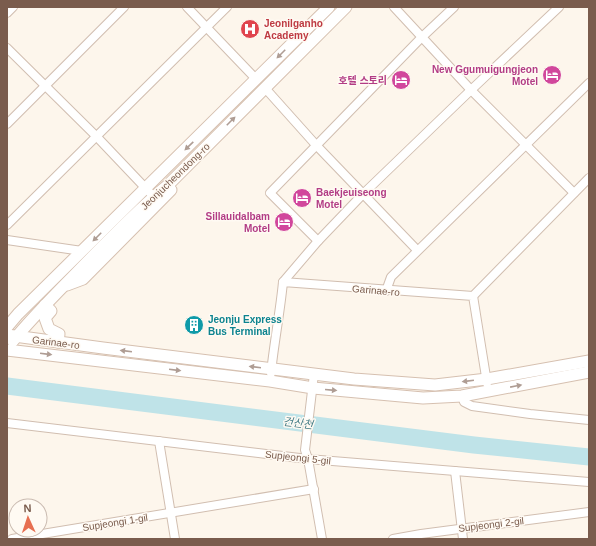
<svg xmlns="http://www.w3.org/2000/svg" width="596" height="546" viewBox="0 0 596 546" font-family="Helvetica,'Noto Sans KR',sans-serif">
	<rect width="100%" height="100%" fill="#fdf6ec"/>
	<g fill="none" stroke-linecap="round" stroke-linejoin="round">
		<polyline stroke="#bfe3e8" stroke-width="17" points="7,386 474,445 589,457"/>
		<g stroke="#d1beb0" stroke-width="10">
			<g id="street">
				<polyline points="187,7 256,79"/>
				<polyline points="394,7 471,90 574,193"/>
				<polyline points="7,13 13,7"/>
				<polyline points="7,48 97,137 154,197"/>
				<polyline points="265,88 316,145 417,250"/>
				<polyline points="7,124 124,7"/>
				<polyline points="7,225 227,7"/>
				<polyline points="7,240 82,251"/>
				<polyline points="318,241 270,193 421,38 454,7"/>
				<polyline points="283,282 318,241 363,194 471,90 559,7"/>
				<polyline points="386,291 391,277 589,83"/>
				<polyline points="473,296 589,178"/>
				<path d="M271,373C274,343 280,313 283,282L473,296L487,383"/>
				<polyline points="314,374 305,450 308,459 322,539"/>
				<polyline points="462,396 464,402 472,406 530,414 589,420"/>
				<polyline points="7,423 308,459 589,482"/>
				<polyline points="159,441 175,539"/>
				<polyline points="455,471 463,539"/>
				<polyline points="12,539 314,489"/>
				<polyline points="393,539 421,534 589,512"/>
			</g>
		</g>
		<g stroke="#d6c0b0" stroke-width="13">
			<g id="secondary">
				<polyline points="67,285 83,279 171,190"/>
				<polyline points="45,305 51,311 45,318 49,329 59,334 58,342"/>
				<polyline points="7,327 18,314 329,7"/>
				<polyline points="7,335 103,348 354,379 435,385 487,379 589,361"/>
				<path d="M13,341C35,314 60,290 84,265C111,238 138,209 168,185L346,7"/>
				<polyline points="7,350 270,381 313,388 423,398 462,396 589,372"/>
			</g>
		</g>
		<use href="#street" stroke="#fff" stroke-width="8"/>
		<use href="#secondary" stroke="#fff" stroke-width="11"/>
	</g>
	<defs><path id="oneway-solid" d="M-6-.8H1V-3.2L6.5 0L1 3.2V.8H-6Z"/></defs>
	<g fill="#af9d94">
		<use href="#oneway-solid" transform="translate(281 54) rotate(135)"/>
		<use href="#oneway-solid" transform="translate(231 121) rotate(-45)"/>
		<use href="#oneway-solid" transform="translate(189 146) rotate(136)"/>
		<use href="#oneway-solid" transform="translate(97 237) rotate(135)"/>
		<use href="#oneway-solid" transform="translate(126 351) rotate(-173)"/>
		<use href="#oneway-solid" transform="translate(46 354) rotate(7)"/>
		<use href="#oneway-solid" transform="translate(255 367) rotate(-173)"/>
		<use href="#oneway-solid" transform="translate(175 370) rotate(7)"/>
		<use href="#oneway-solid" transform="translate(468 381) rotate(173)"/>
		<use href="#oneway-solid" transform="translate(516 386) rotate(-11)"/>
		<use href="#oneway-solid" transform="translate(331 390) rotate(5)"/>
	</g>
	<defs>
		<g id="hospital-disc" transform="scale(1)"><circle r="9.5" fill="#e0444e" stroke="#fffaf3"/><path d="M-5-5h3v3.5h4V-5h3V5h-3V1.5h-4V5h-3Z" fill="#fff"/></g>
		<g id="hotel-disc" transform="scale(1)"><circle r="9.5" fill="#d1479c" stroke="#fffaf3"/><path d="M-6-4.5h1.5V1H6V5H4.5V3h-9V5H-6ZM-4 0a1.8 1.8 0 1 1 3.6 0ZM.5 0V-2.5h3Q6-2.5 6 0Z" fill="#fff"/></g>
		<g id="building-disc" transform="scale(1)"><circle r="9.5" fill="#0f9aa8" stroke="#fffaf3"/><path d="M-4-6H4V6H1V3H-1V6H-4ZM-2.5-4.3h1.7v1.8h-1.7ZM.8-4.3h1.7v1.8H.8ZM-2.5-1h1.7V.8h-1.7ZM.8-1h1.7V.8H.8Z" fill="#fff"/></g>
	</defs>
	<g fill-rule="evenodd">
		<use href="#hospital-disc" x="250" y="29"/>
		<use href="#hotel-disc" x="552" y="75"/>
		<use href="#hotel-disc" x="401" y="80"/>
		<use href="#hotel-disc" x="302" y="198"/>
		<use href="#hotel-disc" x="284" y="222"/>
		<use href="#building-disc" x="194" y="325"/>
	</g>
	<g text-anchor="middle" stroke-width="3" stroke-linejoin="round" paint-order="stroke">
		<g font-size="10" font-weight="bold" fill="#be3a42" stroke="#fffaf3" text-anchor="start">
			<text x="264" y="27">Jeonilganho<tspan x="264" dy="12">Academy</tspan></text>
		</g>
		<g font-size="10" font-weight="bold" fill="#b23c85" stroke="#fffaf3" text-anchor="end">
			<text x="538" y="73">New Ggumuigungjeon<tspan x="538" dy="12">Motel</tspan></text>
			<text x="387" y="84">호텔 스토리</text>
			<text x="316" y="196" text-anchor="start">Baekjeuiseong<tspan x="316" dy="12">Motel</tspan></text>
			<text x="270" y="220">Sillauidalbam<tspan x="270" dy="12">Motel</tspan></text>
		</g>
		<g font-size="10" fill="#7a5c4d" stroke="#fffaf3">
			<text transform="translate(175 176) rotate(-44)" y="4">Jeonjucheondong-ro</text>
			<text transform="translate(376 290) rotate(5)" y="4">Garinae-ro</text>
			<text transform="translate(56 342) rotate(7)" y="4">Garinae-ro</text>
			<text transform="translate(298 457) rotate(6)" y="4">Supjeongi 5-gil</text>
			<text transform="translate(115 522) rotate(-9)" y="4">Supjeongi 1-gil</text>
			<text transform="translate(491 524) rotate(-7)" y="4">Supjeongi 2-gil</text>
		</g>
		<g font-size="10" font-weight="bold" fill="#0d838f" stroke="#fffaf3" text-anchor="start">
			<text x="208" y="323">Jeonju Express<tspan x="208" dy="12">Bus Terminal</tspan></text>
		</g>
		<g font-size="11" font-style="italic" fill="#437c86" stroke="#fffaf3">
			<text transform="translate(298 423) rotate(7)" y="4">건산천</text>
		</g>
	</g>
	<rect width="596" height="546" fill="none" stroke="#7a5c4d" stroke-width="16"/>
	<g transform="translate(28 518) rotate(357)"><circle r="19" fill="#fffaf3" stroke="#cabbb1"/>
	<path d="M0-3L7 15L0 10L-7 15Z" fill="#e76f51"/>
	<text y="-6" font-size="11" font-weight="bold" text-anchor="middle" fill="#7a5c4d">N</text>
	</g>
</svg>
